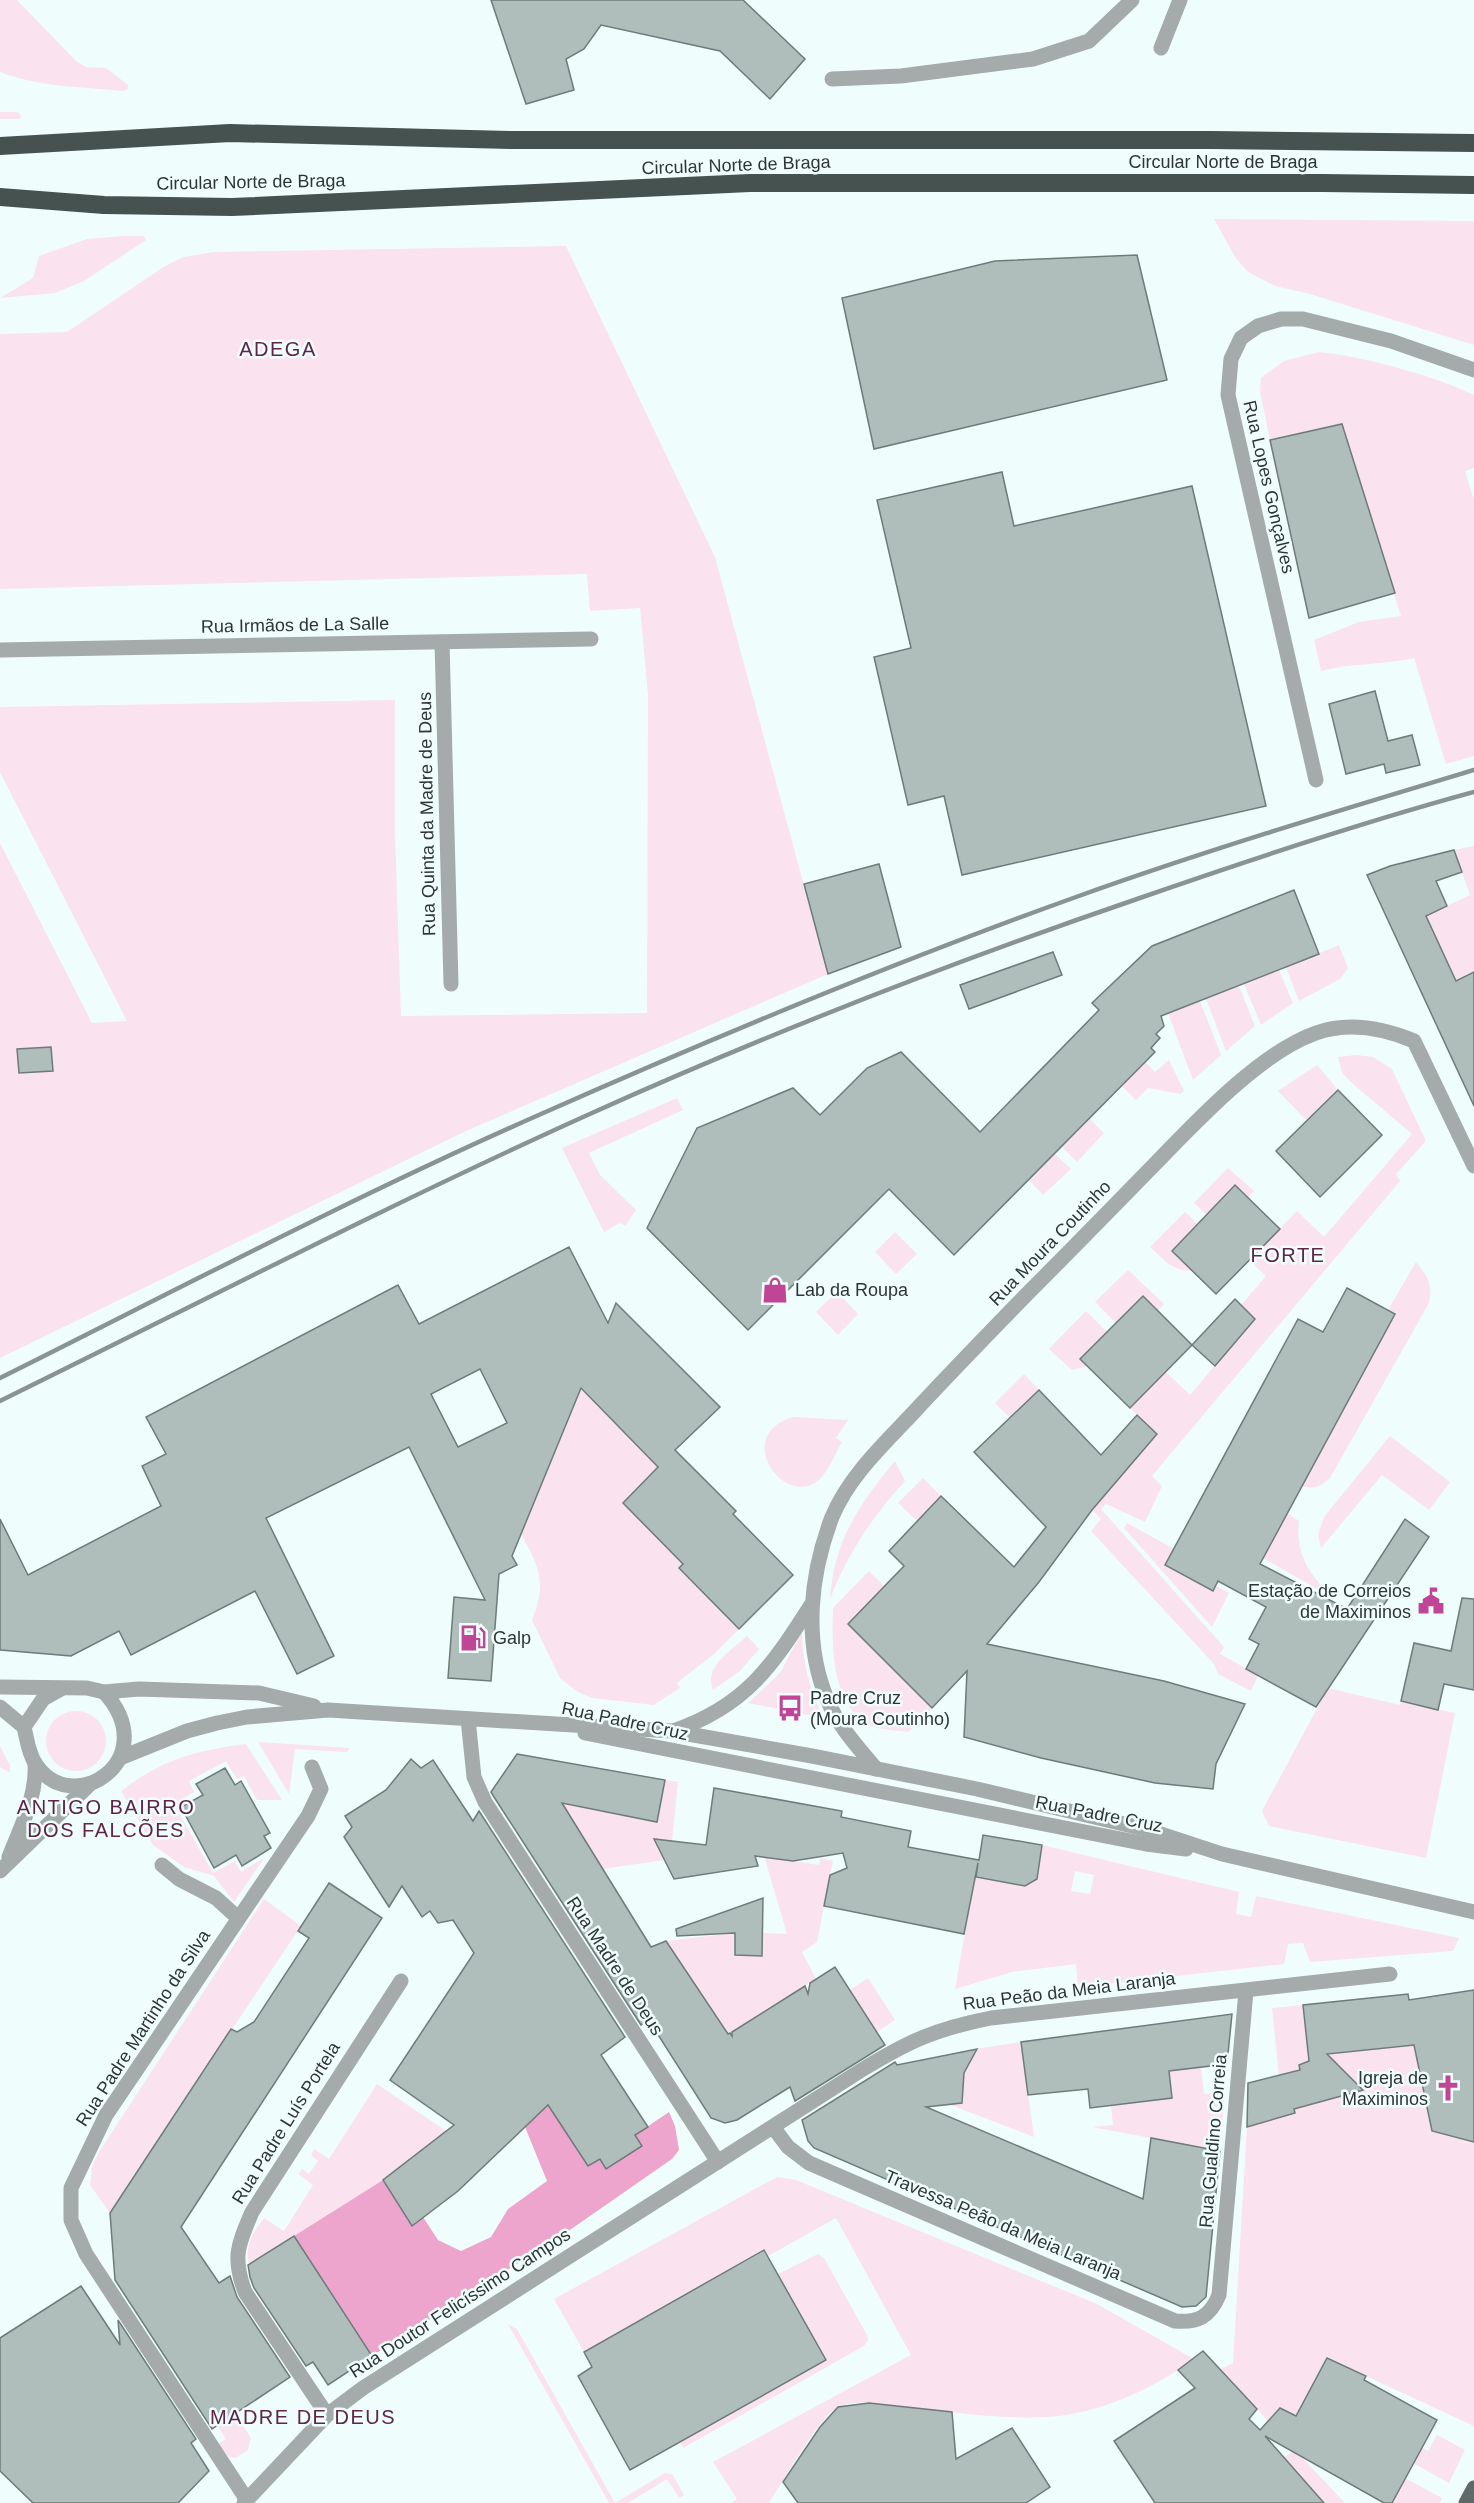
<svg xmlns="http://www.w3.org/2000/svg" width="1474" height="2503" viewBox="0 0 1474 2503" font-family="Helvetica,sans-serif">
	<rect width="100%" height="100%" fill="#effefc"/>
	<g fill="#fbe2ef" fill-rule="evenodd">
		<path d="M0,0H17L76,61L86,67L106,68L128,85V89L124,91C83,87 39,87 0,72Z"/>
		<polygon points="0,112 17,112 22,116 19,119 0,119"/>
		<polygon points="1214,219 1474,221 1474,345 1310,294 1275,286 1248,272 1235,257"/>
		<polygon points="122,236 144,236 146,240 84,281 55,293 0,298 33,278 39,256 87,239"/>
		<polygon points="566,246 715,557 828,974 466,1131 0,1358 0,843 92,1023 127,1021 0,772 0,707 395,700 395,833 401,1016 647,1013 648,695 640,608 590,611 587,574 0,589 0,334 67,332 165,266 184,257 214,252"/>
		<path d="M1319,352C1362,356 1435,376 1474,395V468L1465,471L1474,500V756L1446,764L1414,658C1383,665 1351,663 1321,671L1314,640L1359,622L1401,616L1342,425L1270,440L1260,392L1261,378L1284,361Z"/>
		<polygon points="1474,846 1474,972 1456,981 1426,916 1470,895 1454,850"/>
		<polygon points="1339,945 1348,968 1340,979 1299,1001 1286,967"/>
		<polygon points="1279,970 1293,1003 1261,1025 1244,984"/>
		<polygon points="1239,986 1255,1026 1226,1051 1206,999"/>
		<polygon points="1200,1001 1221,1055 1193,1080 1168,1013"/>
		<polygon points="1356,1055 1373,1057 1392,1069 1426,1141 1396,1174 1400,1181 1152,1476 1162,1486 1145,1522 1106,1504 1101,1509 1224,1647 1220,1654 1258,1675 1251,1691 1218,1674 1214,1664 1091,1531 1101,1519 1092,1510 1157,1434 1130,1408 1166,1372 1190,1395 1254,1319 1241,1305 1266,1276 1249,1260 1297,1211 1324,1237 1412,1134 1353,1084 1342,1073 1338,1057"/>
		<polygon points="1169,1060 1184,1091 1180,1094 1148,1088 1136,1100 1122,1086 1145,1062 1155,1072"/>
		<polygon points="1317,1065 1338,1090 1307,1121 1278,1091"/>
		<polygon points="677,1098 683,1110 589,1153 600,1175 636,1210 625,1226 620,1223 604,1232 562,1148"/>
		<polygon points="1090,1119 1104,1133 1077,1162 1062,1147"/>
		<polygon points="1055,1154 1071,1169 1043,1195 1029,1180"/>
		<polygon points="1228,1168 1254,1191 1248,1198 1235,1186 1207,1215 1194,1203"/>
		<path d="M1185,1212L1198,1224L1172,1251L1192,1271C1173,1271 1164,1260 1150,1247Z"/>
		<polygon points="895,1232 917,1254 896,1274 875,1252"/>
		<path d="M1416,1262C1428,1277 1433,1285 1429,1303L1330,1478C1320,1486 1315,1490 1302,1486L1395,1314L1388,1310Z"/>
		<polygon points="1128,1270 1164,1304 1158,1311 1142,1296 1116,1323 1095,1302"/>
		<polygon points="837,1292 858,1314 838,1335 816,1312"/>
		<polygon points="1086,1311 1107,1332 1080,1359 1088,1366 1072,1370 1049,1349"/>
		<polygon points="1024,1374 1039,1390 1010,1418 995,1403"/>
		<path d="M581,1388L658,1467L623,1503L683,1564L679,1568L739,1629L715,1653L677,1683L680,1688L654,1705L592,1698L576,1691L560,1678L532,1620C547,1583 540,1568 521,1534Z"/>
		<path d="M793,1417L848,1420L836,1438L842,1442C835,1454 826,1478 813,1484C780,1501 734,1435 793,1417Z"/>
		<polygon points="1390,1436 1450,1482 1429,1510 1382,1475 1321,1548 1318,1535 1324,1517"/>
		<path d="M895,1461L905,1481C872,1517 848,1553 830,1599C834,1540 859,1505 895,1461Z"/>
		<polygon points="923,1478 941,1496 917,1521 898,1503"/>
		<path d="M1287,1513L1299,1521C1296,1547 1304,1566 1321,1585L1319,1590L1263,1558Z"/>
		<polygon points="1127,1523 1174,1549 1165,1565 1212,1591 1216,1586 1229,1593 1212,1627 1124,1528"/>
		<path d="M869,1571L884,1586L848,1624L932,1708L908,1732C894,1730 874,1730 863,1722C831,1696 832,1645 833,1608Z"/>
		<path d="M802,1632C803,1663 809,1689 823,1716L800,1714L802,1701L782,1697L779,1709L748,1703L780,1673Z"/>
		<path d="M747,1636L759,1649L740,1671L713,1690C703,1667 731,1651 747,1636Z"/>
		<polygon points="1328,1688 1400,1705 1401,1701 1455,1713 1426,1858 1269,1826 1262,1811"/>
		<circle cx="76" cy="1741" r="30"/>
		<polygon points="258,1742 350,1748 347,1752 295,1749 289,1794"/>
		<path d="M246,1744L282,1800H257L244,1776L237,1779L226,1761L189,1781L194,1792L174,1804L213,1873L235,1861L241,1872L265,1857L234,1902L214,1876L184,1867L153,1845L121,1791C161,1760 197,1750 246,1744Z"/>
		<polygon points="0,1746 10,1765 10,1773 0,1767"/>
		<polygon points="665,1780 678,1782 672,1841 654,1839 665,1860 602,1869 559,1802 656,1822"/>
		<path d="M1042,1845L1239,1892L1236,1914L1251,1917L1256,1896L1459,1938L1453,1951L1310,1962L1303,1943L1288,1944L1284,1964L1078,1987L1076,1964L1012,1972L955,1989L975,1877L1025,1886L1037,1879ZM1075,1871L1094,1875L1090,1894L1071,1891Z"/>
		<polygon points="762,1849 781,1859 819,1865 820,1858 833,1861 817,1942 802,1952 816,1979 728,2034 666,1941 735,1933 735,1955 762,1956 762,1933 787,1934"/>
		<polygon points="264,1899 301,1926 110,2213 90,2185 92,2167 99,2152"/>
		<polygon points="868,1978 895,2020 877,2032 850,1990"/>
		<path d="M1474,1990V2426L1327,2358L1296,2416L1280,2408L1268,2421L1221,2369L1233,2363L1247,2127L1295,2113L1279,2075L1272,2008L1303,2005L1309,2056L1414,2044L1409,2000ZM1327,2054L1363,2090L1310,2105L1299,2065Z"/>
		<polygon points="1021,2042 1034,2137 927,2096 964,2073 970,2060 968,2050"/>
		<polygon points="1201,2067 1204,2094 1225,2092 1220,2151 1092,2127 1113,2125 1111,2106 1172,2098 1169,2071"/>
		<path d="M377,2084L446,2131L383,2180L249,2264C245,2244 252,2234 264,2218L284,2231L313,2185L298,2174L302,2169L309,2174L318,2161L311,2155L314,2149L329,2159Z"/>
		<path d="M777,2177L796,2180L1097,2304L1194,2359C1153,2389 1099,2414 1047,2417C1007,2419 964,2414 924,2409C904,2407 856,2397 838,2407C819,2417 783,2482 769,2503H731L737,2499L713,2462L911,2355L836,2218L768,2256L764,2250L584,2352L554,2299Z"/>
		<polygon points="818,2254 824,2258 867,2335 868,2340 864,2346 683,2448 680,2442 826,2360 778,2274"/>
		<polygon points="508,2324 517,2329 615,2503 665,2473 672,2474 684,2495 679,2498 667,2479 628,2503 609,2503"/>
		<polygon points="235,2414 251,2438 248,2450 235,2458 229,2457 218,2444 226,2439 217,2425"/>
		<polygon points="1437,2435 1465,2450 1449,2483 1413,2463 1422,2448 1428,2451"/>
		<polygon points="1295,2450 1345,2503 1324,2503 1284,2457"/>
		<polygon points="1405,2478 1442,2498 1440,2503 1392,2503"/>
	</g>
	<polygon fill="#eda5ce" points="539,2091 588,2166 600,2159 606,2168 635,2135 669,2112 675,2126 679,2150 672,2159 567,2232 372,2356 294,2236 383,2180 412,2226 423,2217 438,2240 461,2251 491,2237 508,2209 547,2181 525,2127 514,2113"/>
	<g fill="#afbdbb" stroke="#6d7b79" stroke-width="1.5" fill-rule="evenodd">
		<polygon points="491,0 743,0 805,59 770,99 720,51 601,25 584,49 566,59 574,90 526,104"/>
		<polygon points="1137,255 1167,380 874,449 842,298 995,261"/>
		<polygon points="1342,424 1395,593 1309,618 1270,440"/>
		<polygon points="1002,472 1014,526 1192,486 1266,806 962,875 944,796 908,805 874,657 911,648 877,500"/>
		<polygon points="1375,691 1388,741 1412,735 1420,765 1386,773 1384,764 1346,774 1329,704"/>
		<polygon points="1454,850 1462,872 1436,881 1447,906 1426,916 1456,981 1474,972 1474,1106 1367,875 1390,866"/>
		<polygon points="879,864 901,947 828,974 804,884"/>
		<polygon points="1294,890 1319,954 1161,1016 1164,1026 1156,1034 1160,1038 1151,1048 1155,1052 954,1255 889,1189 748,1330 647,1228 697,1128 793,1088 820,1115 867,1068 901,1052 980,1132 1099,1010 1092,1003 1152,946"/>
		<polygon points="1053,952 1062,975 969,1009 960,985"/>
		<polygon points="51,1047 53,1071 19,1073 17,1049"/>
		<polygon points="1338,1090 1382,1135 1320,1197 1276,1151"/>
		<polygon points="1235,1185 1280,1229 1216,1294 1172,1251"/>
		<path d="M569,1247L608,1323L616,1303L720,1407L675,1450L736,1511L733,1514L793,1575L739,1629L679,1568L683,1564L623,1503L658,1467L581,1388L512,1556L517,1565L499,1574L491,1681L448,1678L454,1597L485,1600L409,1447L266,1518L334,1656L297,1674L255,1591L131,1655L119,1631L71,1656L0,1650V1519L28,1575L161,1506L142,1466L166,1454L146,1417L398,1285L419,1324ZM480,1369L507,1423L458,1447L431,1394Z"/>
		<polygon points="1347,1288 1395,1314 1260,1564 1347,1609 1405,1519 1429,1537 1316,1707 1246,1669 1259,1644 1249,1639 1266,1607 1218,1581 1213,1591 1165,1565 1298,1319 1323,1332"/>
		<polygon points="1143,1296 1192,1345 1130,1408 1080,1359"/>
		<polygon points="1235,1299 1255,1319 1215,1366 1192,1345"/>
		<polygon points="1039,1390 1101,1455 1137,1415 1157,1434 1092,1510 1039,1582 987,1644 1164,1681 1245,1704 1216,1764 1213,1789 1155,1783 1041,1758 964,1737 967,1671 932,1708 848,1624 904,1566 889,1551 941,1496 1014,1567 1046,1527 974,1452"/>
		<polygon points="1462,1598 1474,1599 1474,1690 1444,1684 1438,1710 1401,1701 1414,1643 1451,1651"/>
		<polygon points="517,1754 665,1780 657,1822 562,1803 651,1947 666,1941 728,2034 730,2033 732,2036 732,2032 805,1986 808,1994 810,1983 835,1967 885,2045 795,2101 790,2087 737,2120 725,2123 711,2118 648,2019 641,2025 494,1797 491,1792"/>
		<polygon points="411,1759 421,1768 433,1760 473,1821 479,1811 625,2037 601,2055 648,2127 635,2135 642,2146 606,2169 600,2159 588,2166 548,2105 458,2191 412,2226 383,2180 454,2125 390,2080 474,1953 453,1920 438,1923 430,1911 422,1917 402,1886 389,1907 344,1837 352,1827 345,1816 386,1790"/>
		<polygon points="225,1768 235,1785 241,1781 270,1833 264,1836 271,1848 242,1866 236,1855 214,1868 181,1807 203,1795 196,1784"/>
		<polygon points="714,1788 842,1811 841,1817 911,1831 908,1847 979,1860 983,1835 1042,1845 1037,1879 1025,1886 976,1877 978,1863 964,1934 824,1906 830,1875 847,1868 843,1853 793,1861 755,1856 758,1866 674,1879 654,1839 706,1845"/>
		<polygon points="329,1883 382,1918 181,2227 219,2283 230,2276 237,2297 290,2377 212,2429 115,2280 110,2213 231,2029 237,2032 254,2022 309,1938 298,1931"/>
		<polygon points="763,1898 762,1956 735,1955 735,1933 677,1936 676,1929"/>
		<polygon points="1474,1990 1474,2142 1432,2131 1414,2045 1327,2054 1363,2090 1294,2109 1295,2113 1247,2127 1248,2083 1300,2070 1299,2065 1309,2061 1303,2005 1408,1994 1409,2000"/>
		<polygon points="1232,2014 1227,2064 1169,2071 1172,2098 1090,2108 1088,2089 1028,2095 1021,2042"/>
		<polygon points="977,2049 964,2073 962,2103 926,2107 1143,2199 1151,2138 1220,2151 1206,2297 1196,2306 1182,2307 814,2148 808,2141 802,2120 895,2062 897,2065"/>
		<polygon points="294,2236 372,2356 328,2385 313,2362 306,2366 254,2288 250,2277 248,2265"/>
		<polygon points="764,2250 826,2360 630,2470 578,2376 592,2367 584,2352"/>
		<polygon points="81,2286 120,2345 118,2320 196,2439 191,2443 209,2471 178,2503 33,2503 0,2471 0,2338"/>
		<polygon points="1203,2351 1257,2409 1249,2419 1260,2430 1280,2408 1296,2416 1327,2358 1366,2376 1364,2380 1437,2420 1392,2503 1384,2503 1265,2436 1324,2503 1155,2503 1114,2441 1195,2388 1178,2370"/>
		<polygon points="869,2403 952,2412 956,2459 1012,2428 1050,2487 1026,2503 798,2503 783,2482 820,2427 838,2407"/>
	</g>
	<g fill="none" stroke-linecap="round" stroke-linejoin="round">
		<g stroke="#a4abaa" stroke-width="15">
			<polyline points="1161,48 1180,0"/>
			<polyline points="832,79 901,76 1033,59 1089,41 1132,0"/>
			<polyline points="442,642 451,984"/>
			<polyline points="0,650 591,639"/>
			<polyline points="1316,780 1228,395 1231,359 1241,338 1258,326 1281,319 1303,319 1391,341 1474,370"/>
			<polyline points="0,1687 87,1688 104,1692 139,1689 259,1693 314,1706"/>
			<path d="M0,1707L24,1727C27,1739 28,1752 35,1763C72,1821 165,1759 104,1692"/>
			<polyline points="468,1719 474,1777 485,1802 718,2162"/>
			<polyline points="24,1727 43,1699 61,1689"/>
			<path d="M673,1731C746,1706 772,1666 811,1605"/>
			<polyline points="585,1733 1146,1844 1186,1849"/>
			<polyline points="120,1758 187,1731 217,1723 247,1717 328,1710 671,1731 812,1756 977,1789 1149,1830 1222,1854 1474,1912"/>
			<path d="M876,1769C858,1747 838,1726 827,1699C803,1641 810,1575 832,1517C849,1476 884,1444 914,1412C951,1372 990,1332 1028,1293C1070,1251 1111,1209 1152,1167C1194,1124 1259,1053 1316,1033C1350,1021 1383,1028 1414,1041L1474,1166"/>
			<path d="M9,1857C21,1826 37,1797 35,1763"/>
			<polyline points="162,1865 179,1879 216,1898 238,1918"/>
			<polyline points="0,1871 90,1784"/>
			<path d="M773,2127L788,2147L809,2163L1175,2321C1198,2323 1210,2317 1219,2295L1246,1991"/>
			<path d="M327,2415L245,2292C232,2257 238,2245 252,2212L401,1981"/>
			<polyline points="247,2500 86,2254 71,2220 71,2188 106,2115 308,1816 321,1789 312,1767"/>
			<path d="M244,2503L327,2415L363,2388L860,2071C909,2041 935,2029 991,2018L1390,1974"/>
		</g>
		<polyline stroke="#5e6968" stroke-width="15" points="1466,2503 1474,2488"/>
		<g stroke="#455250" stroke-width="18">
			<polyline points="0,146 230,133 512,140 1211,140 1474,143"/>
			<polyline points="0,197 104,205 232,207 750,183 1323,183 1474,185"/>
		</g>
		<g stroke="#899492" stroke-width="4.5">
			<path d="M0,1378C180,1288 357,1195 541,1114C717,1036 895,962 1076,897C1207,850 1341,810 1474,770"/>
			<path d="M0,1401C197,1304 392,1203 592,1113C770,1033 953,962 1137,899C1249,860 1360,823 1474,792"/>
		</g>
	</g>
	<defs>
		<g id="shop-bare" transform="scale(2.07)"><path d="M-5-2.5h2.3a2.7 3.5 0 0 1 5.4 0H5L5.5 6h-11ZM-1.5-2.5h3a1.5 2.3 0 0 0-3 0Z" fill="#c14596" stroke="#effefc" stroke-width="2.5" paint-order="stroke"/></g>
		<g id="civic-bare" transform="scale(2.07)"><path d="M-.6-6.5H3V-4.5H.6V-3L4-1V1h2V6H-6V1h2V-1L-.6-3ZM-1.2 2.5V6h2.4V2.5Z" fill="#c14596" stroke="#effefc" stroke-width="2.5" paint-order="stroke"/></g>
		<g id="fuel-bare" transform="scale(2.07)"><path d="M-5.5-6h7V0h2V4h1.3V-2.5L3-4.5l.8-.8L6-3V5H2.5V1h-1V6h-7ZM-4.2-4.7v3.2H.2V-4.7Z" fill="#c14596" stroke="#effefc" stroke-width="2.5" paint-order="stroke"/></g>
		<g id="bus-bare" transform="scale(2.07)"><path d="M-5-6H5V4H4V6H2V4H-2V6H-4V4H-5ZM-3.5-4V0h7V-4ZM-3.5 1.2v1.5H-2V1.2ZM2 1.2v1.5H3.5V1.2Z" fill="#c14596" stroke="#effefc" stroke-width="2.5" paint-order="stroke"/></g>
		<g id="church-bare" transform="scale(2.07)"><path d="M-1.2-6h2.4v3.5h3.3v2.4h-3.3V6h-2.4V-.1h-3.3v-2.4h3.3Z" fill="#c14596" stroke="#effefc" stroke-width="2.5" paint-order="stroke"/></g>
	</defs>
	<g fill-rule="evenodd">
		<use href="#shop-bare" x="775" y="1290"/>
		<use href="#civic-bare" x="1431" y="1601"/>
		<use href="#fuel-bare" x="473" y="1638"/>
		<use href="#bus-bare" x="790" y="1708"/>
		<use href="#church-bare" x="1448" y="2088"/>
	</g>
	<g text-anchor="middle" stroke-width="5" stroke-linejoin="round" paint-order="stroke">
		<g font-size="18" fill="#2f3534" stroke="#effefc">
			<text x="1223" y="168">Circular Norte de Braga</text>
			<text transform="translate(736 165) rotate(-2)" y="6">Circular Norte de Braga</text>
			<text transform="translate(251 182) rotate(-1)" y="6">Circular Norte de Braga</text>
			<text transform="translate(1269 487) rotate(77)" y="6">Rua Lopes Gonçalves</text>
			<text transform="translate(295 625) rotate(-1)" y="6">Rua Irmãos de La Salle</text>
			<text transform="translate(427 814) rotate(-91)" y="6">Rua Quinta da Madre de Deus</text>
			<text transform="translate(1050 1243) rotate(-46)" y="6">Rua Moura Coutinho</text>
			<text transform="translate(625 1721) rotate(12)" y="6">Rua Padre Cruz</text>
			<text transform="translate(1099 1814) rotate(11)" y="6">Rua Padre Cruz</text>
			<text transform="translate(615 1966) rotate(57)" y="6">Rua Madre de Deus</text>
			<text transform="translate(1069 1991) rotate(-7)" y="6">Rua Peão da Meia Laranja</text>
			<text transform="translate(143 2028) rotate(-57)" y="6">Rua Padre Martinho da Silva</text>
			<text transform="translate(286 2123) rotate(-58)" y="6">Rua Padre Luís Portela</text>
			<text transform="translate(1213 2141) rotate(-85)" y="6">Rua Gualdino Correia</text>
			<text transform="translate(1003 2225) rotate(23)" y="6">Travessa Peão da Meia Laranja</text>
			<text transform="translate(460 2303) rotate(-33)" y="6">Rua Doutor Felicíssimo Campos</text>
		</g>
		<g font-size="18" fill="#2f3534" stroke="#effefc" text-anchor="start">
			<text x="795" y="1296">Lab da Roupa</text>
			<text x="1411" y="1597" text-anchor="end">Estação de Correios<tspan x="1411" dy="21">de Maximinos</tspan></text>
			<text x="493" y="1644">Galp</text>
			<text x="810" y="1704">Padre Cruz<tspan x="810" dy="21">(Moura Coutinho)</tspan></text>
			<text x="1428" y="2084" text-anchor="end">Igreja de<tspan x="1428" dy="21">Maximinos</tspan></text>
		</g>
		<g font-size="20" letter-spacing="1.5" fill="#60244b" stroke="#effefc">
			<text x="278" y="356">ADEGA</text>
			<text x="1288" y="1262">FORTE</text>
			<text x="106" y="1814">ANTIGO BAIRRO<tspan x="106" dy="23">DOS FALCÕES</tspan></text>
			<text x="303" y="2424">MADRE DE DEUS</text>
		</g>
	</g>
</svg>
